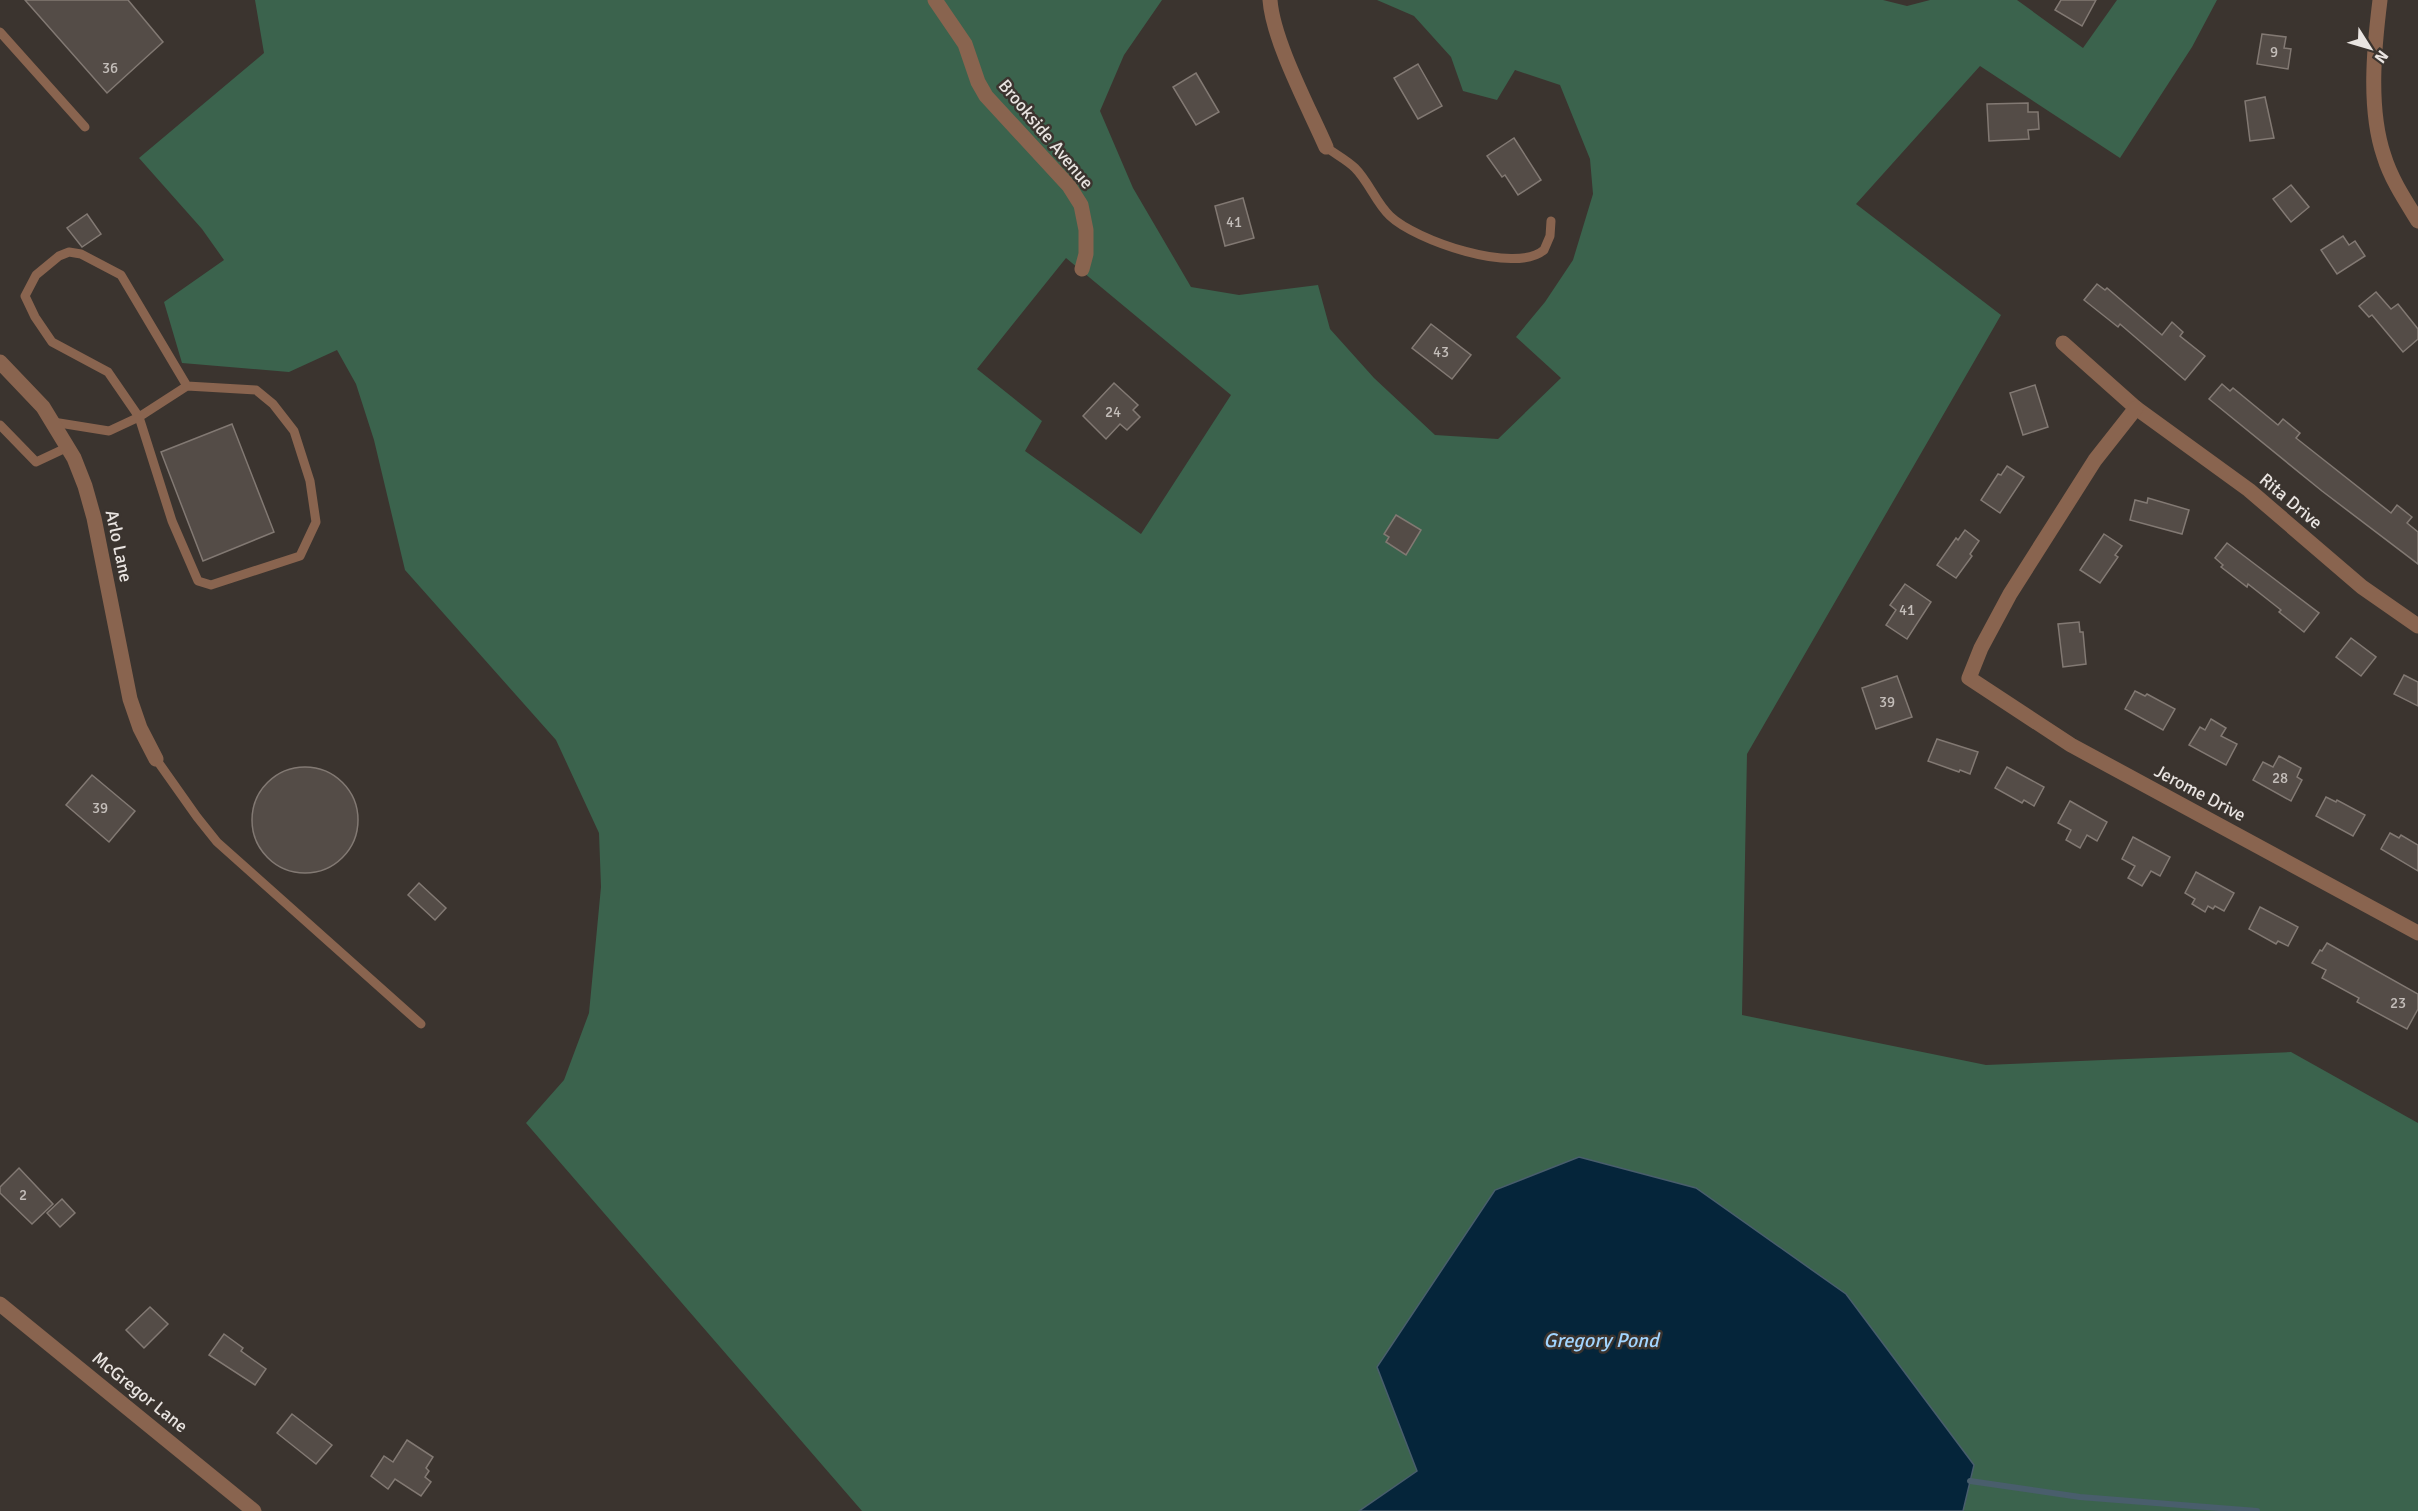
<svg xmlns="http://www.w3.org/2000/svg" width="2418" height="1511" viewBox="0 0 2418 1511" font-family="Signika,sans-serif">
	<rect width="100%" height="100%" fill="#3b342f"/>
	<path fill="#3b634d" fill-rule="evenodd" d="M255,0H1162L1124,55L1100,111L1133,188L1191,287L1239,295L1318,285L1330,329L1374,378L1435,435L1498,439L1561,378L1516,337L1545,302L1573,260L1593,194L1590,159L1560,85L1515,70L1497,100L1463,91L1451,57L1414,16L1377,0H1883L1907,6L1930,0H2017L2083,48L2117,0H2217L2192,47L2120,158L1980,66L1856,204L2001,315L1747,754L1742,1015L1986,1065L2291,1052L2418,1123V1511H1963L1974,1465L1417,1471L1359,1511H862L526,1123L564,1080L589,1013L601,887L599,833L556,740L405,570L374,440L356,384L337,350L289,372L182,363L164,302L224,260L202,229L139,158L264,53ZM1066,258L1231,395L1141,534L1025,451L1042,421L977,369Z"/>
	<polygon fill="#05253a" stroke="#495e6c" stroke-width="1.5" points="1579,1157 1696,1188 1846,1294 1974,1465 1963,1511 1359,1511 1417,1471 1377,1367 1495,1190"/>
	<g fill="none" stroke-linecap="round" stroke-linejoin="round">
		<polyline stroke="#495e6c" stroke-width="6" points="1970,1481 2080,1497 2257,1511"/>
	</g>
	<g fill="#544c47" stroke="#827973" stroke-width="1.5">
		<polygon points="25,0 128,0 163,42 107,93"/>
		<polygon points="2061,0 2096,0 2082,26 2055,10"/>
		<polygon points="2262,34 2286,37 2284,48 2291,49 2288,69 2257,64"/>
		<polygon points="1418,64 1442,106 1418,119 1394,78"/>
		<polygon points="1196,73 1219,112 1196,125 1173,87"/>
		<polygon points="2265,97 2274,138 2250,141 2245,101"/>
		<polygon points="2028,103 2028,112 2038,112 2039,129 2028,130 2029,139 1989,141 1987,104"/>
		<polygon points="1514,138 1541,180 1518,195 1505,175 1502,177 1487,156"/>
		<polygon points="2291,185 2309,207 2291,222 2273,199"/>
		<polygon points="1243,198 1254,238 1225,246 1215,206"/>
		<polygon points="87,214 101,234 82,247 67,228"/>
		<polygon points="2343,236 2349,245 2355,241 2365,256 2337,274 2321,250"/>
		<polygon points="2097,284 2105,290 2107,288 2162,335 2172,322 2183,332 2180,336 2205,356 2185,380 2120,324 2118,327 2084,300"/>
		<polygon points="2376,292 2391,309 2398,304 2418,329 2418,339 2403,352 2372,315 2369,317 2359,306"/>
		<polygon points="1431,324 1471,355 1452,379 1412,348"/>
		<polygon points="1114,383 1138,405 1133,410 1140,417 1127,430 1120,424 1106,439 1083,416"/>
		<polygon points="2222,384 2230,391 2233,388 2278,425 2283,419 2300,433 2296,438 2391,513 2397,505 2412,517 2407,523 2418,532 2418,564 2322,491 2209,399"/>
		<polygon points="2035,385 2048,427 2023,435 2010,393"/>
		<polygon points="232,424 274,532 203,561 161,452"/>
		<polygon points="2007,466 2024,477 2000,513 1981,500 1998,474 2001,475"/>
		<polygon points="2148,498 2189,510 2182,534 2130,520 2135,500 2147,503"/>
		<polygon points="1396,515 1421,530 1406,555 1386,542 1389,537 1384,534"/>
		<polygon points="1965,530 1979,541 1970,554 1972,556 1956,578 1937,565 1956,538 1958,540"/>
		<polygon points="2104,534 2122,546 2115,555 2118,557 2100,583 2080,570"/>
		<polygon points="2227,543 2319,613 2304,632 2279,612 2281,610 2248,584 2247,587 2221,567 2223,565 2215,558"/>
		<polygon points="1905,584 1931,602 1907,639 1886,625 1896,610 1890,605"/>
		<polygon points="2079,622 2080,632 2083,632 2086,664 2063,667 2058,624"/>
		<polygon points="2351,638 2376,657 2361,676 2336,657"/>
		<polygon points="2404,675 2418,682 2418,706 2394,694"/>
		<polygon points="1897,676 1912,717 1876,729 1862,688"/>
		<polygon points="2135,691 2145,696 2147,694 2175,709 2163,730 2125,709"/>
		<polygon points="2211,719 2226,728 2221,736 2237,744 2226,765 2189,745 2200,727 2205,730"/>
		<polygon points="1937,739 1978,752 1970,774 1960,770 1959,772 1928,761"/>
		<polygon points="2279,756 2301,768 2297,777 2302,780 2291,801 2253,780 2263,762 2273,767"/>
		<polygon points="2007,767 2044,787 2034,806 2024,800 2022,803 1995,788"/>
		<circle cx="305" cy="820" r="53"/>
		<polygon points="92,775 135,811 109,842 66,805"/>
		<polygon points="2326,797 2336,802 2337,800 2365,815 2353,836 2316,816"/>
		<polygon points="2070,801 2107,822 2097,841 2087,835 2080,848 2066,840 2071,830 2058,823"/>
		<polygon points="2390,833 2399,838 2401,835 2418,845 2418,871 2381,849"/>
		<polygon points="2133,837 2170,857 2160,876 2151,871 2142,886 2128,878 2135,866 2122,859"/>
		<polygon points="2196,872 2234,893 2224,911 2215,906 2213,909 2208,906 2205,912 2192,904 2195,899 2185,893"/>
		<polygon points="419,883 446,908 435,920 408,895"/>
		<polygon points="2260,907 2298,927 2288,946 2278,941 2276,944 2249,929"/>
		<polygon points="2327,943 2418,994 2418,1009 2407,1029 2357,1002 2359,998 2322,978 2326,970 2312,963 2320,950 2322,951"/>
		<polygon points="19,1168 53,1204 32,1224 0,1193 0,1187"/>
		<polygon points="62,1199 75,1213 60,1227 47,1213"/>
		<polygon points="150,1307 168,1324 144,1348 126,1330"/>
		<polygon points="224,1334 243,1348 241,1351 266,1369 255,1385 209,1355"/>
		<polygon points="292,1414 332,1445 316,1464 277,1433"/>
		<polygon points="407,1440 433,1457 426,1468 429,1471 425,1477 431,1482 421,1496 395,1479 388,1489 371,1476 384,1456 393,1462"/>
	</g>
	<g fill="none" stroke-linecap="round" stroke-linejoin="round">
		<g stroke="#89644f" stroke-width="9">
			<polyline points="0,32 85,127"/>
			<path d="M1326,147C1335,154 1347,160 1355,168C1369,182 1376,203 1390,216C1415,240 1515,275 1544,250L1550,236L1551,221"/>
			<polyline points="53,422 109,431 139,417 172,521 198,581 211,585 300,556 316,522 310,481 294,431 273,404 256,390 187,386 139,417 108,372 52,342 35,317 25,296 36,275 59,256 69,252 81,254 121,275 187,386"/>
			<polyline points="0,425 36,462 68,447"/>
			<polyline points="156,759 197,817 217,842 421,1024"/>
		</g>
		<g stroke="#89644f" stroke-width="15">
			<polyline points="935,0 965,44 978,82 986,96 1069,186 1081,205 1086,230 1086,254 1082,269"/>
			<path d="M1270,0C1273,41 1309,108 1326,147"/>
			<path d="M2380,0C2374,48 2368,109 2384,156C2391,179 2405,200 2418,221"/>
			<polyline points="2063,343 2136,408 2249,490 2362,587 2418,626"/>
			<polyline points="0,362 43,407 74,458 85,486 94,518 130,699 140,728 156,759"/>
			<polyline points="2136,408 2095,460 2010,594 1981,648 1969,678 2071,745 2418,933"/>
			<polyline points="0,1304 254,1511"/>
		</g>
	</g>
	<g text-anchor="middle" stroke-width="5" stroke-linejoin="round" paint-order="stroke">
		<g font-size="15" fill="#c4beba">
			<text x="2274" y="57">9</text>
			<text x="110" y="73">36</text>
			<text x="1234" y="227">41</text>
			<text x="1441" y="357">43</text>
			<text x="1113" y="417">24</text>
			<text x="1907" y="615">41</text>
			<text x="1887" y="707">39</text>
			<text x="2280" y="783">28</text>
			<text x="100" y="813">39</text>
			<text x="2398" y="1008">23</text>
			<text x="23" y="1200">2</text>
		</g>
		<g font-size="18" fill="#e9e4e1" stroke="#3b342f">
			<text transform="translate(1046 134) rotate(50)" y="6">Brookside Avenue</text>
			<text transform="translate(2291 501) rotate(40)" y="6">Rita Drive</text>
			<text transform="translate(119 546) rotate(78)" y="6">Arlo Lane</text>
			<text transform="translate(2200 793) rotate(28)" y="6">Jerome Drive</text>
			<text transform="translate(140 1392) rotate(39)" y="6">McGregor Lane</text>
		</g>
		<g font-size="20" font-style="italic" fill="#a2d5ff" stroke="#3b342f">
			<text x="1601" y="1347">Gregory Pond</text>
		</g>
	</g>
	<g transform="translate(2370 48) rotate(127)" stroke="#3b342f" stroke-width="4.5" paint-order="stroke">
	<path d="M0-4.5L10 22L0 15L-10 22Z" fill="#e9e4e1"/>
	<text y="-9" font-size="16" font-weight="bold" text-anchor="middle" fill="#e9e4e1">N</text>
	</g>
</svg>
